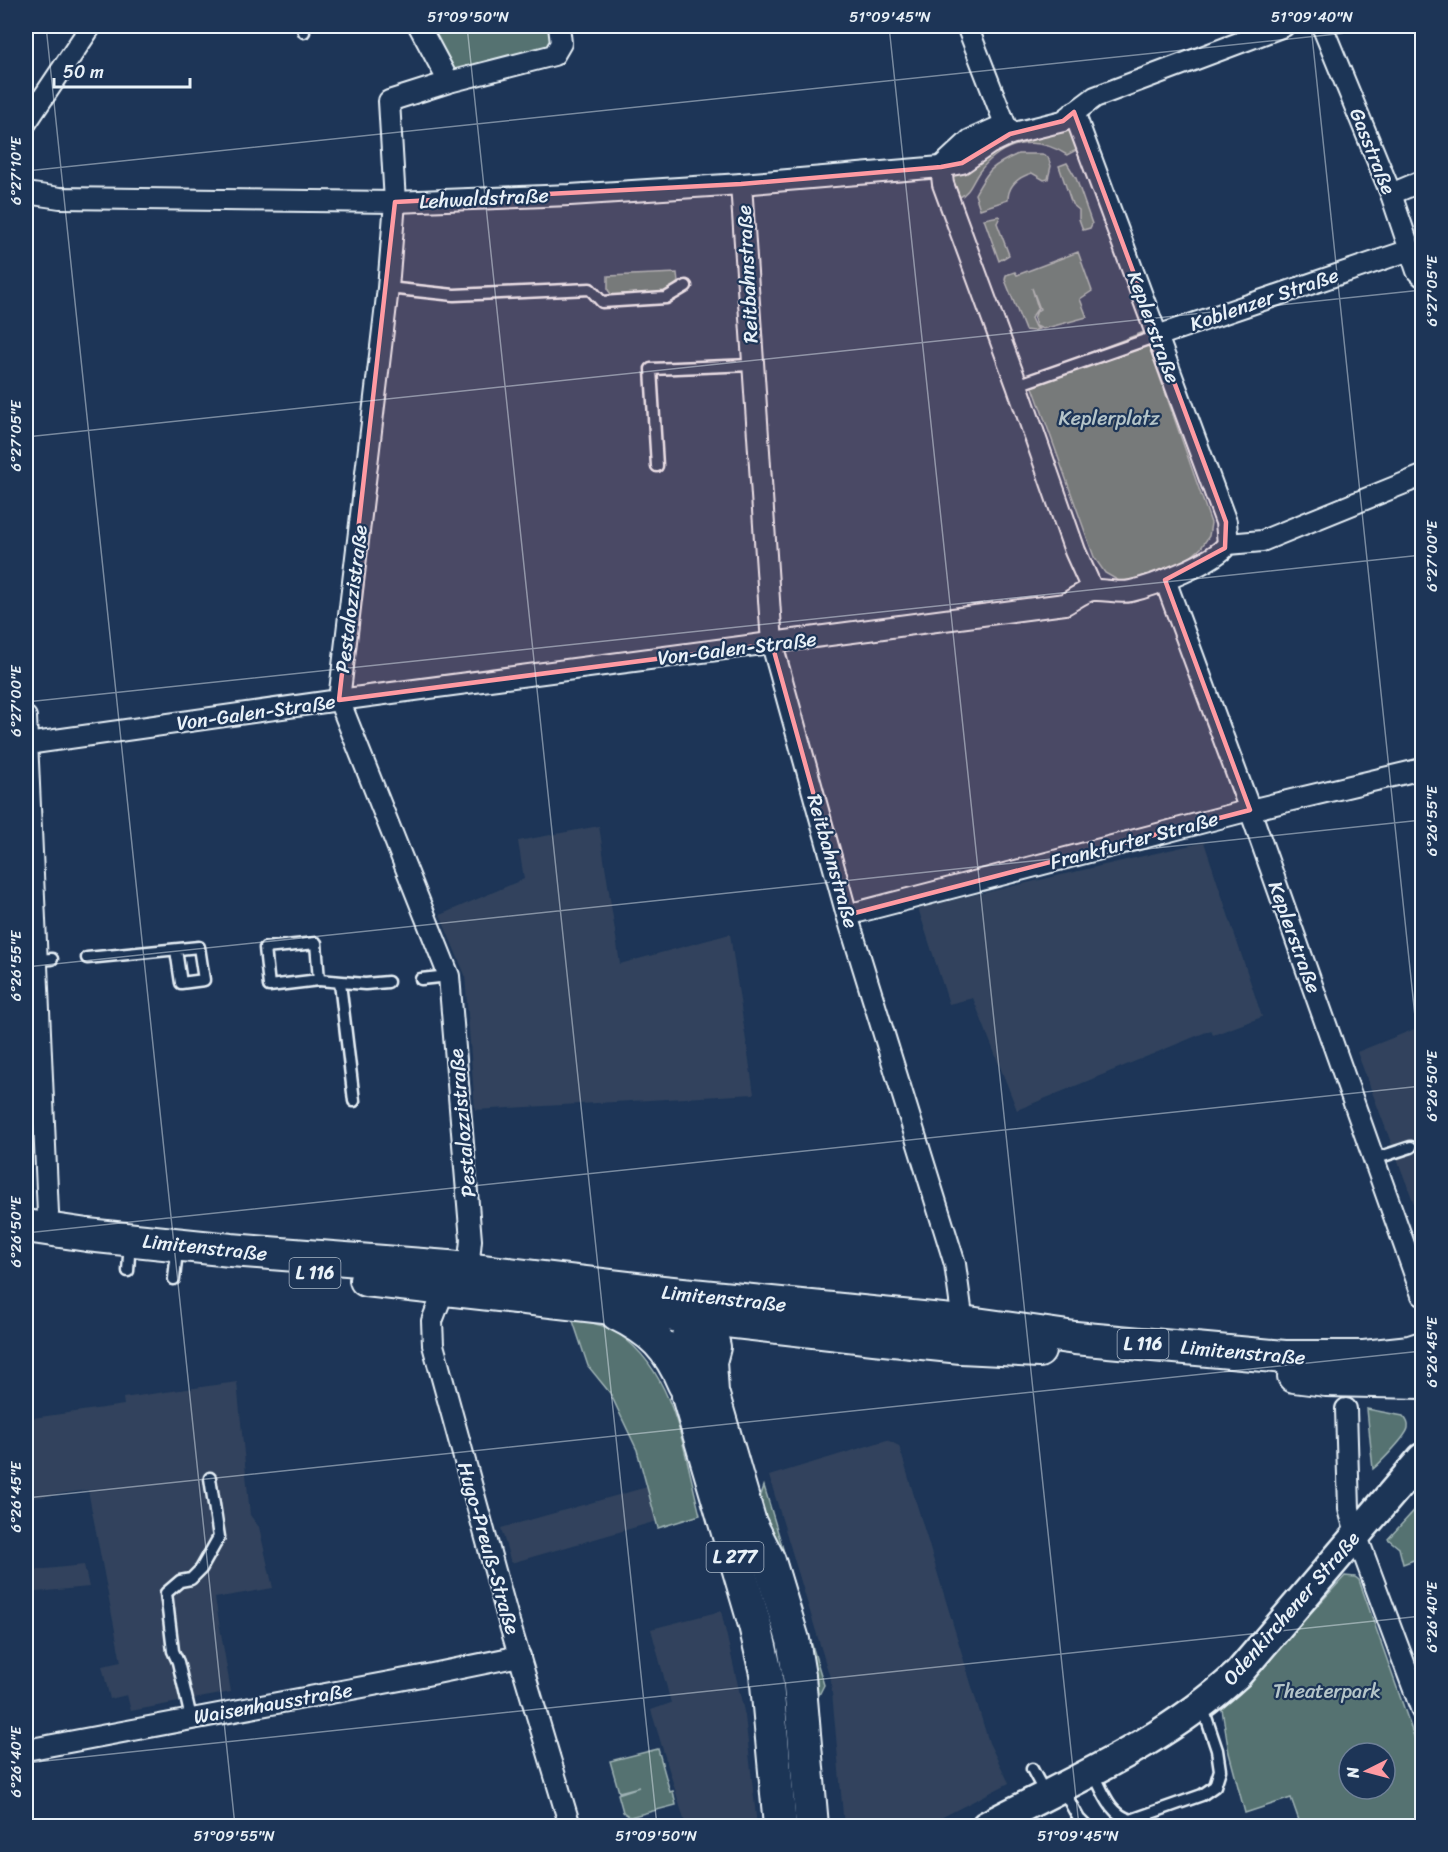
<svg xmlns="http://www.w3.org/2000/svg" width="1448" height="1852" viewBox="0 0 1448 1852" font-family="Sriracha,sans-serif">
	<rect width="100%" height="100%" fill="#1d3557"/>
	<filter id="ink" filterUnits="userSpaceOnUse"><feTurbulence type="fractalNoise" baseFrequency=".0167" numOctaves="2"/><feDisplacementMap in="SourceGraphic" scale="12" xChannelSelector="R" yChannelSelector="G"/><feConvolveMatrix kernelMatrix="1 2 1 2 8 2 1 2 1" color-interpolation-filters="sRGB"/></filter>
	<g filter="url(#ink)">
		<g fill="#31435d">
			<polygon points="599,826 620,964 730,934 754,1094 475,1110 465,975 440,915 524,879 518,841"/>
			<polygon points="1204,842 1262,1017 1213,1035 1211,1030 1017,1110 973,998 949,1004 918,908"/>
			<polygon points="1422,1026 1422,1225 1357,1052"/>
			<polygon points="237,1382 250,1515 259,1527 273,1588 215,1598 231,1692 131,1711 127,1695 110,1699 102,1666 121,1662 88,1490 26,1499 26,1419 124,1405 123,1398"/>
			<polygon points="887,1440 899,1446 989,1743 1009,1783 925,1826 844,1826 831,1681 769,1476"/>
			<polygon points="647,1487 657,1521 511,1563 501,1528"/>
			<polygon points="84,1565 89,1587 26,1593 26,1571"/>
			<polygon points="721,1611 745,1716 757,1826 686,1826 651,1710 671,1703 651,1629"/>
		</g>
		<g fill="#557271" stroke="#9eb2b4" stroke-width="1.5" fill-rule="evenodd">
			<polygon points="425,26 548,26 552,37 548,51 451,76"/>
			<path d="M1068,124L1082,147L1067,155C1035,134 1002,142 979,172C972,182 970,193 958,198L952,177L953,172L994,146Z"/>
			<path d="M1018,154H1042L1048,157L1051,166L1048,179L1044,180L1032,173C1019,177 1008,185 1008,200L980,209L975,194C989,169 991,166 1018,154Z"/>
			<polygon points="1067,163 1076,178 1092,224 1090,228 1083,230 1079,219 1079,210 1072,204 1059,166"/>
			<polygon points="999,216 1000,217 997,223 1009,255 999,261 984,219"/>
			<polygon points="1078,252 1092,291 1080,299 1087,317 1043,329 1036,326 1034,318 1037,311 1040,309 1032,288 1038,308 1031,318 1035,327 1039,329 1033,331 1025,330 1005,280 1006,275 1015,272 1017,275"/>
			<polygon points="677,273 678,282 666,295 613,297 608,290 608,276"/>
			<polygon points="1144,332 1211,523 1209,536 1201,548 1186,561 1131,580 1119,581 1105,573 1094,557 1029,376"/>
			<path d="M572,1318C588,1322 607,1325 620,1335C676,1374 684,1454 700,1515L658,1528L637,1450L610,1393L588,1366Z"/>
			<path d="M1367,1409L1403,1416C1406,1419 1409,1423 1408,1428C1406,1437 1380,1463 1373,1469Z"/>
			<polygon points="764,1486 824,1685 810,1713 759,1501"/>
			<polygon points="1422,1502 1422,1557 1403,1564 1399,1548 1388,1539"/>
			<path d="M1345,1576L1355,1577L1359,1580L1422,1759V1826H1301L1291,1798L1245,1813L1229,1753L1222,1709ZM1349,1753H1385V1789H1349Z"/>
			<polygon points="658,1749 670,1792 673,1791 676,1805 630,1817 623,1812 618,1794 639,1787 619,1792 610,1761"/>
		</g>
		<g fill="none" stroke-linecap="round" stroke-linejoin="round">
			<g stroke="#e8f1f8" stroke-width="15">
				<g id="service">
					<polyline points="302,26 304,32"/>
					<polyline points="388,288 454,295 590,289 602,302 666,298 686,286"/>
					<polyline points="1017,385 1157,336"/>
					<polyline points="657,466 651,369 752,365"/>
					<polygon points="316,943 319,980 269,986 265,948"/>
					<polyline points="87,958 199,947 204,980 181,983 176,950"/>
					<polyline points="36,960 52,959"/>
					<polyline points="421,979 449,976"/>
					<polyline points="319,980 365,984 388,982"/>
					<polyline points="340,983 354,1101"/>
					<polyline points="1374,1159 1411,1147"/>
					<polyline points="128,1271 129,1255"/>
					<polyline points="174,1279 176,1260"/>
					<polyline points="191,1718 178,1662 173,1651 166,1593 180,1581 191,1579 201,1569 219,1537 210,1478"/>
					<polyline points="1032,1769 1046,1795"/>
					<path d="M1093,1772C1103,1791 1109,1814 1131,1820L1202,1795L1215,1786L1220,1770L1217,1750L1202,1705"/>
					<polyline points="1062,1788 1079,1819 1086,1826"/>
				</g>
			</g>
			<g stroke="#e8f1f8" stroke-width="24">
				<g id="minor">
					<polyline points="419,26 449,82 389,101 395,202 388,288 339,700 449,976 471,1240 468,1270"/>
					<polyline points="967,26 1005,124 1010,134"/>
					<polyline points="1322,26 1391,194 1417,271 1422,276"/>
					<polyline points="449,82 554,55 561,43 559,26"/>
					<polyline points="1074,112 1226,522 1228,544"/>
					<polyline points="26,123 91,26"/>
					<polyline points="997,128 970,140 941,167 943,184 1017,385 1075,551 1092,589"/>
					<polyline points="741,184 772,644 847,915 955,1264 961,1308 961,1333"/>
					<polyline points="26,193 60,198 395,202 570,195 741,184 941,167 962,163 989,144 1010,134 1063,121 1095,97 1284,26"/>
					<polyline points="1391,194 1422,181"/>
					<polyline points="1157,336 1410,250"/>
					<polyline points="1165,580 1250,810 1422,1295"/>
					<polyline points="26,717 48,1213 43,1228"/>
					<path d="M27,744L339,700L1065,604C1073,600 1085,590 1094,590C1106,589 1119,594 1131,591C1154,586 1215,562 1228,544L1262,541L1422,476"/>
					<polyline points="847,915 1250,810 1422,769"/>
					<polyline points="445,1279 439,1303 432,1321 433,1345 509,1622 570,1826"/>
					<polyline points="1346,1409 1349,1509 1356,1534 1422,1711"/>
					<polyline points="26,1750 427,1675 520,1656"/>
				</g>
			</g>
			<g stroke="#e8f1f8" stroke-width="33">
				<path id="secondary" d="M986,1826C1073,1780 1165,1742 1238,1674L1422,1458"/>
			</g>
			<g stroke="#e8f1f8" stroke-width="36">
				<g id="primary">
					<polyline points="26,1226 87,1235 231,1250 448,1267 662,1292 962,1322 1075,1338 1285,1357 1364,1357 1410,1352 1422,1348"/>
					<polyline points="366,1280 874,1338 961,1347 1039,1351"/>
					<polyline points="703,1303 702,1320 711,1334 714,1347 710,1362 712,1392 750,1523 769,1561 793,1640 799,1676 812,1826"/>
					<path d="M617,1314C652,1331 669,1348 684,1384"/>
					<polyline points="702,1320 689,1332 684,1354 688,1396 755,1625 766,1673 780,1826"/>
					<polyline points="1294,1376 1326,1380 1422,1382"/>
				</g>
			</g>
			<use href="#service" stroke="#1d3557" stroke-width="10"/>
			<use href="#minor" stroke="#1d3557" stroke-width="20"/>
			<use href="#secondary" stroke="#1d3557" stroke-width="28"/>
			<use href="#primary" stroke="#1d3557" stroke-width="32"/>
		</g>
	</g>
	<path fill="#ff9aa2" fill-opacity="0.2" stroke="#ff9aa2" stroke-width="4.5" stroke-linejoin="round" d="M1074,112L1226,522L1225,548L1165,580L1250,810L847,915L772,644L339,700L395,202L741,184L941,167L962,163L1010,134L1063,121Z"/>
	<path fill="none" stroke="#e8f1f8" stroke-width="1.5" stroke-opacity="0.45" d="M46,26L235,1826M467,26L657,1826M889,26L1079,1826M1311,26L1422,1083M26,171L1413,26M26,437L1422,290M26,702L1422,555M26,967L1422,820M26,1233L1422,1086M26,1498L1422,1351M26,1763L1422,1616"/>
	<g text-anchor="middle" stroke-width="4.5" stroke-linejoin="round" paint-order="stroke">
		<g fill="#1d3557" stroke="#abb9c8" stroke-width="1.5">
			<rect x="289.5" y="1258" width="51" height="30" rx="4.5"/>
			<rect x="1117.5" y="1329" width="51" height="30" rx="4.5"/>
			<rect x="706.5" y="1542" width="57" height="30" rx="4.5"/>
		</g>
		<g font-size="18" font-weight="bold" fill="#e8f1f8">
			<text x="315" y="1279">L 116</text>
			<text x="1143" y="1350">L 116</text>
			<text x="735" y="1563">L 277</text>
		</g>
		<g font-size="20" fill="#e8f1f8" stroke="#1d3557">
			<text transform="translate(1373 151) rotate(68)" y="7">Gasstraße</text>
			<text transform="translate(484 198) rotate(-3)" y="7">Lehwaldstraße</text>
			<text transform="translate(747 274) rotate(-93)" y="7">Reitbahnstraße</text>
			<text transform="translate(1264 299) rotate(-19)" y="7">Koblenzer Straße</text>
			<text transform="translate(1154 327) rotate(70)" y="7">Keplerstraße</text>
			<text transform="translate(351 599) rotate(-83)" y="7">Pestalozzistraße</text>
			<text transform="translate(737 648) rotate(-7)" y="7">Von-Galen-Straße</text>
			<text transform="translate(256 712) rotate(-8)" y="7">Von-Galen-Straße</text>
			<text transform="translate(1134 840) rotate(-15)" y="7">Frankfurter Straße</text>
			<text transform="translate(833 861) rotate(74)" y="7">Reitbahnstraße</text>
			<text transform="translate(1295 937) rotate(70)" y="7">Keplerstraße</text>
			<text transform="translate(462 1123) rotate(-95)" y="7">Pestalozzistraße</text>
			<text transform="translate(205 1247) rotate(6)" y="7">Limitenstraße</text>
			<text transform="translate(724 1298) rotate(6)" y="7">Limitenstraße</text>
			<text transform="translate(1243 1352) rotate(5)" y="7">Limitenstraße</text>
			<text transform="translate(489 1548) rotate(74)" y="7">Hugo-Preuß-Straße</text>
			<text transform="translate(1291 1608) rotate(-49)" y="7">Odenkirchener Straße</text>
			<text transform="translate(273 1703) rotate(-10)" y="7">Waisenhausstraße</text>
		</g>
		<g font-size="20" fill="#b5c5c9" stroke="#1d3557">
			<text x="1109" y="425">Keplerplatz</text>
			<text x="1327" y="1698">Theaterpark</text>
		</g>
	</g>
	<rect width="1448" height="1852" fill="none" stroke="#1d3557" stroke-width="66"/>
	<g transform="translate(1367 1771) rotate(264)"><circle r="28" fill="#1d3557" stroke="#6e8097" stroke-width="1.5"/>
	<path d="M0-4.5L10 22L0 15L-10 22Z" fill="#ff9aa2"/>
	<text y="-9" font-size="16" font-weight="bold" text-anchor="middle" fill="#e8f1f8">N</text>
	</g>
	<path d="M54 78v9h136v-9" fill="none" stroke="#e8f1f8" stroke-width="3"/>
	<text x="63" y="78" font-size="18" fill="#e8f1f8" stroke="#1d3557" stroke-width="4.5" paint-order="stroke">50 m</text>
	<rect x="33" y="33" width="1382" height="1786" fill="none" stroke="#e8f1f8" stroke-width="2"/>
	<g font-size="15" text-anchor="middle" fill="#e8f1f8">
		<text x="468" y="22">51°09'50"N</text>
		<text x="890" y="22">51°09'45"N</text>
		<text x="1312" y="22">51°09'40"N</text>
		<text transform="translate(16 171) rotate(-90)" y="5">6°27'10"E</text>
		<text transform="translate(1432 291) rotate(-90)" y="5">6°27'05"E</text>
		<text transform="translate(16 436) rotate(-90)" y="5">6°27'05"E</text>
		<text transform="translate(1432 556) rotate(-90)" y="5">6°27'00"E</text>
		<text transform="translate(16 701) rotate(-90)" y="5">6°27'00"E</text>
		<text transform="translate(1432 821) rotate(-90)" y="5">6°26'55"E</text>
		<text transform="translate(16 966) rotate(-90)" y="5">6°26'55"E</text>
		<text transform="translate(1432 1086) rotate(-90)" y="5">6°26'50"E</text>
		<text transform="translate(16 1232) rotate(-90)" y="5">6°26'50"E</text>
		<text transform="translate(1432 1352) rotate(-90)" y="5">6°26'45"E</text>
		<text transform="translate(16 1497) rotate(-90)" y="5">6°26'45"E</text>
		<text transform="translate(1432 1617) rotate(-90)" y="5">6°26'40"E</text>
		<text transform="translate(16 1762) rotate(-90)" y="5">6°26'40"E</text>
		<text x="234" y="1841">51°09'55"N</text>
		<text x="656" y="1841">51°09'50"N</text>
		<text x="1078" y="1841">51°09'45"N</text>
	</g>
</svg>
